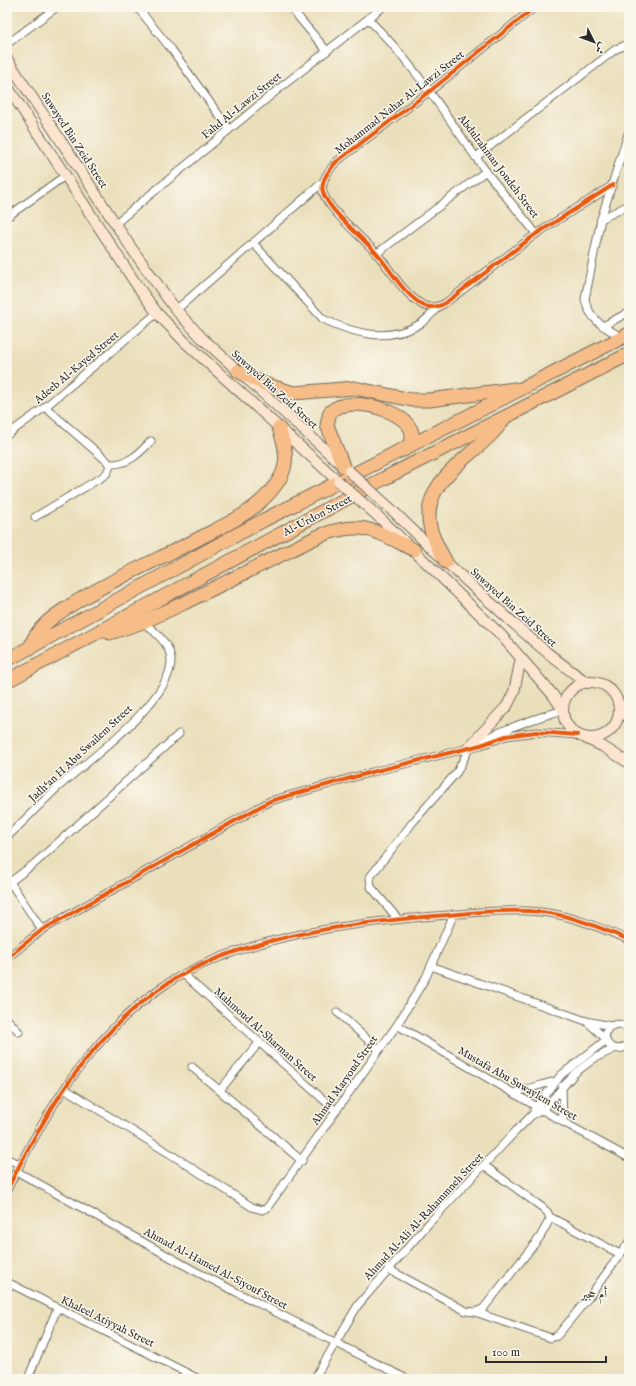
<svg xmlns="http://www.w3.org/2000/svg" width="636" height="1386" viewBox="0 0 636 1386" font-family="'IM FELL English',Amiri,serif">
	<rect width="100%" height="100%" fill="#fbf7ec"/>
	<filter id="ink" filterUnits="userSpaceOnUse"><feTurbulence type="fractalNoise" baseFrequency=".025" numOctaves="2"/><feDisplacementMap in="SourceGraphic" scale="8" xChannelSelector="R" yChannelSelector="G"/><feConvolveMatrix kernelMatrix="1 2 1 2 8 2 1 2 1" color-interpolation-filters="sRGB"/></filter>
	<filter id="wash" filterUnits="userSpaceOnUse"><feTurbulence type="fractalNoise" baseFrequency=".012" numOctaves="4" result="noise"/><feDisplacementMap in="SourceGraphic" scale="16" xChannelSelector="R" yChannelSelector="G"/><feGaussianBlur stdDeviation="0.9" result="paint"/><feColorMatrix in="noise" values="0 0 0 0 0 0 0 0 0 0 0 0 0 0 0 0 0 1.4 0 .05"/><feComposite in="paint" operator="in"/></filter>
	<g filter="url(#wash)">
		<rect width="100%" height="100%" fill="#eadfbb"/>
	</g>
	<g filter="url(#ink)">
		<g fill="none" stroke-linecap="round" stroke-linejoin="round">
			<g stroke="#6e6a5d" stroke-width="9">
				<g id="street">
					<polyline points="137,7 172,50 229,129"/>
					<polyline points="290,7 327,51"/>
					<path d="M535,7L430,91L336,162C330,170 320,180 323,192C327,209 364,239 377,254C391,270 402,292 421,304C428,309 437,307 444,304L536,234L613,185"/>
					<path d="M368,19C414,63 448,119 485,170C501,192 520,212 536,234"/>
					<polyline points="7,44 57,7"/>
					<polyline points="476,157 616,49 629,44"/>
					<polyline points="7,217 66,175"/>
					<polyline points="601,219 629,205"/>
					<polyline points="116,223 281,87 383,7"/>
					<path d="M253,243L323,319C355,334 387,343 420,324C427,320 433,312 438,307"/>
					<polyline points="376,254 486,171"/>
					<polyline points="176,310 323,182"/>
					<polyline points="603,326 629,312"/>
					<path d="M622,337C605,328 589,320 585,299L601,219L629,131"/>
					<polyline points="7,435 45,407 157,313"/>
					<path d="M109,464C128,465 139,454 151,441"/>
					<polyline points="35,517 102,477 107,473 110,466 107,461 45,407"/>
					<path d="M483,740C509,727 536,718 563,710"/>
					<path d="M7,837C24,821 40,804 57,788C86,762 171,701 171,661C171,644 154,630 141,621"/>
					<polyline points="7,879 10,882 34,864 179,734"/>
					<polyline points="10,882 42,930"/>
					<polyline points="398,919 371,887 370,877 413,822 457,772 470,747"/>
					<polyline points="7,958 42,930 270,801 372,772 481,745 506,736 536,732 578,735"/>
					<polyline points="431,966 586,1021 611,1026"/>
					<polyline points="183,974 335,1110"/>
					<polyline points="337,1012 378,1049"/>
					<polyline points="7,1019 19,1032"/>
					<polyline points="586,1021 605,1038"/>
					<polyline points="397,1025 563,1122 629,1158"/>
					<path d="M629,1031C624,1023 616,1022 608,1028C598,1043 618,1057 629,1043"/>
					<polyline points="192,1067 302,1161"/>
					<polyline points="562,1086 563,1122"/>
					<polyline points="65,1089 183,1162 252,1207 262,1210 267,1208 397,1025 426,977 454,914"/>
					<polyline points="220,1090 259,1043"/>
					<polyline points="513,1093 555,1081"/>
					<polyline points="534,1110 561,1075 606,1040"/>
					<polyline points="7,1159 20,1164"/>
					<polyline points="16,1171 195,1271 407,1379"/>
					<path d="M7,1190C43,1117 87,1041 155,992C231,936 356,922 448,915C478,912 510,909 541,912C571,915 601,928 629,940"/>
					<polyline points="550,1217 620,1254"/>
					<polyline points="388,1269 466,1311 475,1312 483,1309 540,1237 550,1219 548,1213 543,1208 485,1166"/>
					<polyline points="7,1282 199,1379"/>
					<polyline points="475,1312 551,1338 557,1336 589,1297 629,1242"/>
					<polyline points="29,1379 29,1376 57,1309"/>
					<polyline points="314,1379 358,1305 429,1223 516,1131 532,1115 543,1110 575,1073 595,1058 614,1049"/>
				</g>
			</g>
			<g stroke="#6e6a5d" stroke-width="12">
				<g id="secondary">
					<polyline points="7,59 132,249 176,310 202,338 342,465"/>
					<polyline points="7,86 136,284 157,313 185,342 338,481"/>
					<path d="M392,510C427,544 462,578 499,610C527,636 556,662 588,683"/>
					<polyline points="381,519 501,635 553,695 563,710"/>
					<circle cx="591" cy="710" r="28"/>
					<polyline points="618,702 629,719"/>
					<polyline points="585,738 602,746 629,763"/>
					<polyline points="468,748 507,706 514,692 521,658"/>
				</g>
			</g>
			<g stroke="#6e6a5d" stroke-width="15">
				<g id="highway">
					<polyline points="238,371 264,384 294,393 354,388 412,400 429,400 515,389"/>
					<path d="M343,466L327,425L330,412C353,389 439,421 404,450"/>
					<path d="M446,562C440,551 432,538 430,526C420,477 481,454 503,420"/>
					<path d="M110,633L143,622L184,603L319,536C362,519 376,531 414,550"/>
					<path d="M30,648C37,625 57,614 76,602C115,578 157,560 198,539C219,528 242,518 260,502C271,492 283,478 285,464C287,452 283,440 279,428"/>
					<polyline points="7,660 262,521 629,334"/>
					<polyline points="7,681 381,480 629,354"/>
				</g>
			</g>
			<use href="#street" stroke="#fff" stroke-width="7"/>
			<use href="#secondary" stroke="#fce5cf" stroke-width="10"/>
			<use href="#highway" stroke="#f7bd88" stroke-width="13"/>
			<g stroke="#6e6a5d" stroke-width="12" stroke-linecap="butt">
				<g id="secondary-bridge">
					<polyline points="349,471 392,510"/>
					<polyline points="338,481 381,519"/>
				</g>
			</g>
			<use href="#secondary-bridge" stroke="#fce5cf" stroke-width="10"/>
			<g stroke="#fbf7ec" stroke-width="6">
				<g id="cycleway">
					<path d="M535,7L430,91L336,162C330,170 320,180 323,192C327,209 364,239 377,254C391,270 402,292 421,304C428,309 437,307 444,304L536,234L613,185"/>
					<polyline points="7,958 42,930 270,801 372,772 481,745 506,736 536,732 578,735"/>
					<path d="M7,1190C43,1117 87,1041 155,992C231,936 356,922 448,915C478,912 510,909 541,912C571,915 601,928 629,940"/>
				</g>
			</g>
			<use href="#cycleway" stroke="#e8590c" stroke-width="4"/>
		</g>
	</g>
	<g text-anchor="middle" stroke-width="3" stroke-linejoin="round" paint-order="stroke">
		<g font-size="11" fill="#2b2b2b" stroke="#fbf7ec">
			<text transform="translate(399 102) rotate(-38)" y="4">Mohammad Nahar Al-Lawzi Street</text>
			<text transform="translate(241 105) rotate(-39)" y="4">Fahd Al-Lawzi Street</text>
			<text transform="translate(75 140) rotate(57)" y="4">Suwayed Bin Zeid Street</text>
			<text transform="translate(499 166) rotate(53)" y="4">Abdulrahman Joudeh Street</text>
			<text transform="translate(76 367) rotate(-40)" y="4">Adeeb Al-Kayed Street</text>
			<text transform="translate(275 389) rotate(42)" y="4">Suwayed Bin Zeid Street</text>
			<text transform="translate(317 515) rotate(-28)" y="4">Al-Urdon Street</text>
			<text transform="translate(514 607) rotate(42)" y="4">Suwayed Bin Zeid Street</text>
			<text transform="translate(80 753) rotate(-43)" y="4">Jadh‘an H Abu Swailem Street</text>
			<text transform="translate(266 1034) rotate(42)" y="4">Mahmoud Al-Sharman Street</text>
			<text transform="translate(344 1080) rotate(-55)" y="4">Ahmad Maryoud Street</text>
			<text transform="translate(518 1083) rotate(30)" y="4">Mustafa Abu Suwaylem Street</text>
			<text transform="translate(423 1216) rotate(-47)" y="4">Ahmad Al-Ali Al-Rahammneh Street</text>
			<text transform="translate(216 1268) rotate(28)" y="4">Ahmad Al-Hamed Al-Siyouf Street</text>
			<text transform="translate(108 1321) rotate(26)" y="4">Khaleel Atiyyah Street</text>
		</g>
		<g font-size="12" fill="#2b2b2b" stroke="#fbf7ec">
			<text x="594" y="1298">أم حجير</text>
		</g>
	</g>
	<rect width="636" height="1386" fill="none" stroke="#fbf7ec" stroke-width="24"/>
	<g transform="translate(594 42) rotate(132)" stroke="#fbf7ec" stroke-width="3" paint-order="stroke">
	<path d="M0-3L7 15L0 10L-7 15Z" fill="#2b2b2b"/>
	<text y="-6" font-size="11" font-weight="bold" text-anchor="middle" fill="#2b2b2b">ش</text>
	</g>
	<path d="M486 1356v6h120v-6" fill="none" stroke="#2b2b2b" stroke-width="2"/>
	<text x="492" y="1356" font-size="12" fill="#2b2b2b" stroke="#fbf7ec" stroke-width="3" paint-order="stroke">100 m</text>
</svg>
